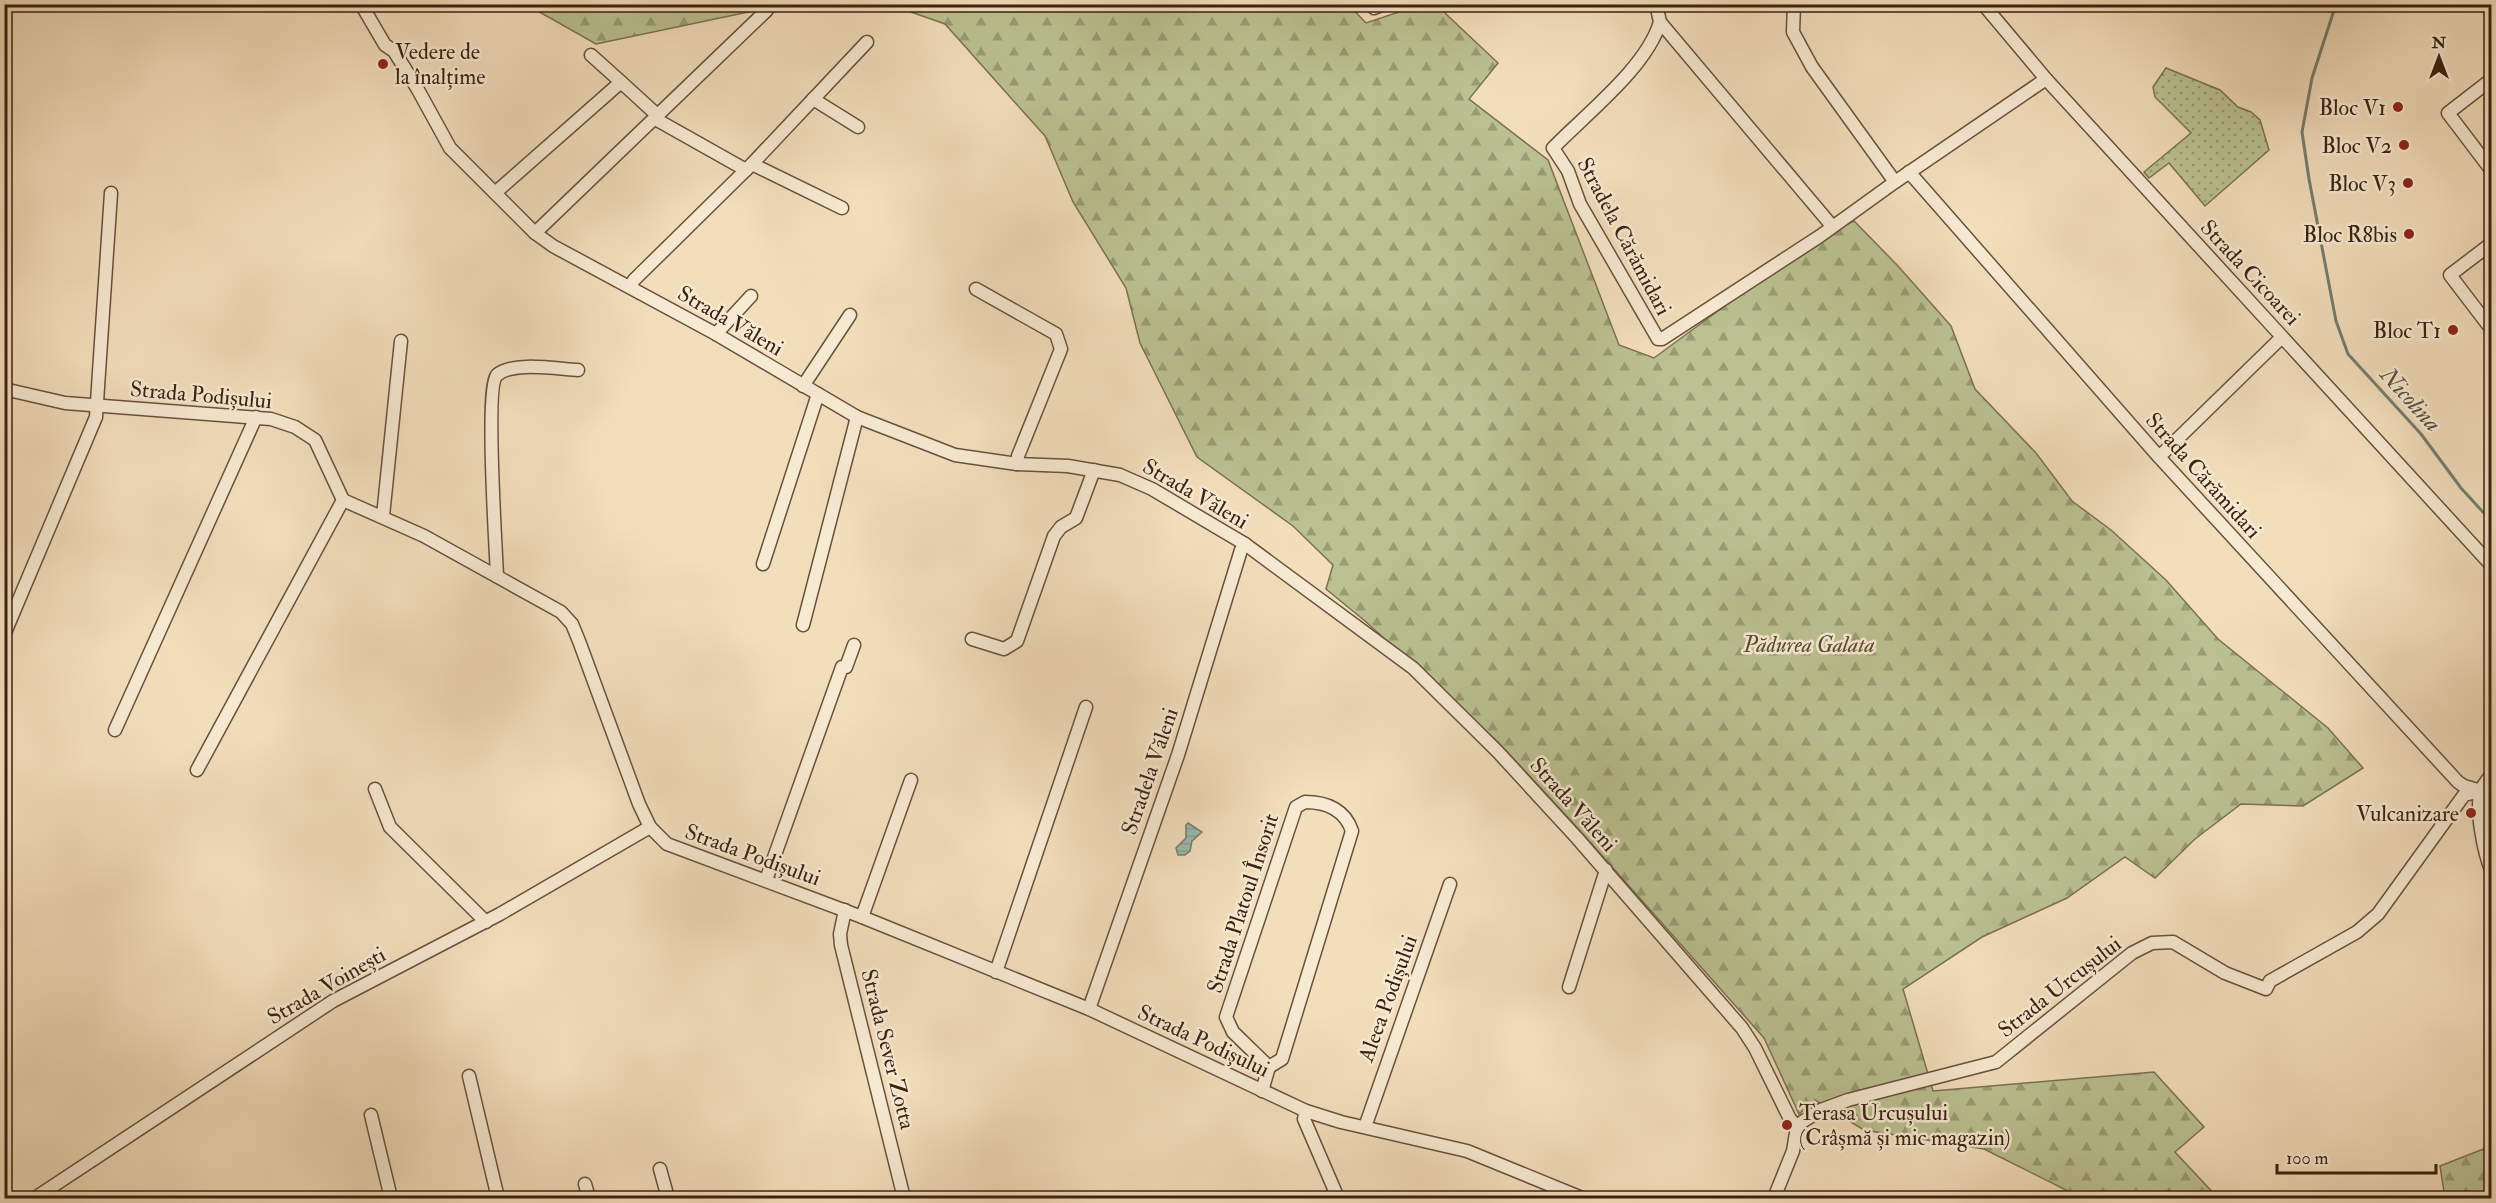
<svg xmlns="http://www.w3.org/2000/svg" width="2496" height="1203" viewBox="0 0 2496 1203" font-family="'IM FELL Double Pica',serif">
	<defs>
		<pattern id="grass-dots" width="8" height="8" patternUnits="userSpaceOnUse" patternTransform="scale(1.5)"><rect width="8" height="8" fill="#bbc191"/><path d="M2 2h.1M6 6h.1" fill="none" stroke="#999c75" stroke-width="1.8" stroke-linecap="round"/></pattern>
		<pattern id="forest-firs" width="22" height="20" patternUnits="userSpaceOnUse" patternTransform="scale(1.5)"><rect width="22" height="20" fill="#bbc191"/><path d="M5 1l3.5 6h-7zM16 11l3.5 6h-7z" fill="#999c75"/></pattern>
		<pattern id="water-rules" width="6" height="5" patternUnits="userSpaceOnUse" patternTransform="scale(1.5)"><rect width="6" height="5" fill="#9bbcaf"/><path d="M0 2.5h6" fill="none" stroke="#86a196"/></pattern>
	</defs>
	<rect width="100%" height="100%" fill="#f3debc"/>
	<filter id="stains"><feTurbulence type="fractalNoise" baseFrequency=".00333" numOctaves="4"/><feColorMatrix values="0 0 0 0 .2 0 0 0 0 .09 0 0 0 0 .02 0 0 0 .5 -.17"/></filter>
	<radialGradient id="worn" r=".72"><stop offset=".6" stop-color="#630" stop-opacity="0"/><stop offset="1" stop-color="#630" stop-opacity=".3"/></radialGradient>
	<polygon fill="url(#grass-dots)" stroke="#7a7252" stroke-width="1.5" points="2166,68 2220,90 2238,107 2251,112 2260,120 2269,150 2205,206 2169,163 2149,178 2144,172 2191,133 2155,97 2153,87"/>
	<g fill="url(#forest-firs)" stroke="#7a7252" stroke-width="1.5">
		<polygon points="1348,4 1366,23 1420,5 1442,5 1446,14 1498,63 1469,99 1548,160 1619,345 1654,358 1820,236 1854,221 1898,266 1951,326 1975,389 2036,453 2072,501 2111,530 2166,580 2218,639 2328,728 2363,768 2303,806 2241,804 2195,839 2155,878 2125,857 2067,898 1982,937 1903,989 1933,1091 2154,1072 2204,1127 2175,1152 2218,1198 2082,1198 1984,1149 1864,1130 1815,1100 1799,1114 1764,1038 1573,823 1498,742 1365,621 1326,589 1333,565 1293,526 1197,457 1140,343 1126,288 1073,202 1045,136 945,24 891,5"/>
		<polygon points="527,5 782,5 596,44"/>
		<polygon points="2491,1146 2491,1198 2445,1198 2440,1166"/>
	</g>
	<polygon fill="url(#water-rules)" stroke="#747e70" stroke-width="1.5" points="1188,823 1202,832 1192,841 1190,851 1185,855 1178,855 1176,848 1186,838 1186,825"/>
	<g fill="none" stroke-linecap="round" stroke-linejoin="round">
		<polyline stroke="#747e70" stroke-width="3" points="2336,4 2312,78 2302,132 2309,179 2336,321 2348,354 2421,434 2461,488 2492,522"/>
		<g stroke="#68513c" stroke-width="15">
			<g id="minor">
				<polyline points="361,4 385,45 394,51 417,88 450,148 535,233 553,246 716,334 857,417 955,455 1017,464 1068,466 1120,475 1152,489 1245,544 1413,668 1498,752 1577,838 1742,1028 1755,1048 1790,1119 1797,1127"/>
				<polyline points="1656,4 1660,22 1832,226"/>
				<polyline points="1794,4 1793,32 1812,67 1895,182"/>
				<polyline points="1983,4 2046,79 2492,566"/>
				<polyline points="1374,8 1384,4"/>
				<path d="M1660,22C1647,67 1586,114 1553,148L1568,171L1580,204L1658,339H1662L1820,236L1895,182L2046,79"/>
				<polyline points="591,55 621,82"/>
				<polyline points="2492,79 2448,113 2492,171"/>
				<polyline points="813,99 858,127"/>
				<polyline points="752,164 842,208"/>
				<polyline points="1909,172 2159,457 2458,782 2464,786 2481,791"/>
				<polyline points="495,193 621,82 656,114 659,121 746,170"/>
				<polyline points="535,233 767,10"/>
				<polyline points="2492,243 2450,275 2492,330"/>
				<polyline points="630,287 634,280 752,164 867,42"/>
				<polyline points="976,289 1056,334 1061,349 1018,456 1017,464"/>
				<polyline points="716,334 751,296"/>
				<polyline points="803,386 850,315"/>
				<polyline points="4,389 65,403 271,419 295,427 315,440 343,500 424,536 561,612 572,624 579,641 639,804 650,827 667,844 862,917 1089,1009 1306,1111 1341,1122 1467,1151 1582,1198"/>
				<polyline points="2159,457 2282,337"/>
				<polyline points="383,516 401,341"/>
				<polyline points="763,564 818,394"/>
				<path d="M497,576C496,549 485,387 497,375C512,361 558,369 578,370"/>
				<polyline points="803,625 857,417"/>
				<polyline points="4,635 96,417 111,193"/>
				<polyline points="972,639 1004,649 1017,641 1054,536 1061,527 1076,518 1094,470"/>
				<polyline points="115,730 256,417"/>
				<polyline points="197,770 343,500"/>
				<path d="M2492,774C2488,779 2483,785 2481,790C2475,809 2484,854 2492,872"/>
				<polyline points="375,789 390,827 486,922"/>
				<path d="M1305,802C1327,802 1345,810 1352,831L1282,1059L1269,1067L1233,1032L1226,1017L1296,807Z"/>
				<polyline points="766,880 842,667 846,667 854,645"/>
				<polyline points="845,910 840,934 841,945 904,1198"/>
				<polyline points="862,917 911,780"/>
				<polyline points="996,972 1086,707"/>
				<polyline points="1569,987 1606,870"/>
				<polyline points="1089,1009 1178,755 1241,550 1245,544"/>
				<polyline points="469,1076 498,1198"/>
				<polyline points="1262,1091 1269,1067"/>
				<polyline points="1306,1111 1304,1119 1338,1198"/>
				<polyline points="371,1115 391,1198"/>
				<polyline points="1365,1127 1450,884"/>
				<polyline points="660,1169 668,1198"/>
				<polyline points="585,1184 589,1198"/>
				<polyline points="35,1198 333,1001 500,914 650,827"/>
				<polyline points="1774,1198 1793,1151 1797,1127 1802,1122 1821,1110 1848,1100 1996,1062 2132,953 2152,943 2173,942 2225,973 2266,989 2270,981 2357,932 2378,914 2464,795 2481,791"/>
			</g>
		</g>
		<use href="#minor" stroke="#f7ead3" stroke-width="12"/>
	</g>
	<g fill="#8f2418" stroke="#f7ead3" stroke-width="2">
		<circle cx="383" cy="64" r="6"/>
		<circle cx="2398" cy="107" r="6"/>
		<circle cx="2404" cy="145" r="6"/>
		<circle cx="2408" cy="183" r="6"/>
		<circle cx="2409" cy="234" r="6"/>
		<circle cx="2453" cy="330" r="6"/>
		<circle cx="2471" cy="813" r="6"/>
		<circle cx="1787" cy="1125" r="6"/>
	</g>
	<g text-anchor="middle" stroke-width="5" stroke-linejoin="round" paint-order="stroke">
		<g font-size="22" fill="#3a2212" stroke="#f7ead3" text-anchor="end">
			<text x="395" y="59" text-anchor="start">Vedere de<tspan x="395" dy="25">la înalțime</tspan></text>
			<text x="2386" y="115">Bloc V1</text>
			<text x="2392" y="153">Bloc V2</text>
			<text x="2396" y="191">Bloc V3</text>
			<text x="2397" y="242">Bloc R8bis</text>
			<text x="2441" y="338">Bloc T1</text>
			<text x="2459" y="821">Vulcanizare</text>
			<text x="1799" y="1120" text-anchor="start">Terasa Urcușului<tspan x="1799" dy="25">(Crâșmă și mic magazin)</tspan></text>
		</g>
		<g font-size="22" fill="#3a2212" stroke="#f7ead3">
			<text transform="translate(1625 236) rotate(62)" y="8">Stradela Cărămidari</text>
			<text transform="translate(2251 272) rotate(47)" y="8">Strada Cicoarei</text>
			<text transform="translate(731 320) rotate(30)" y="8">Strada Văleni</text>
			<text transform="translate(201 394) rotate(5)" y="8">Strada Podișului</text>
			<text transform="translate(2204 475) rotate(48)" y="8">Strada Cărămidari</text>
			<text transform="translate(1196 493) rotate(30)" y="8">Strada Văleni</text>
			<text transform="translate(1149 771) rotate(-71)" y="8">Stradela Văleni</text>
			<text transform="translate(1574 804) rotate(48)" y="8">Strada Văleni</text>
			<text transform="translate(753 854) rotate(20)" y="8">Strada Podișului</text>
			<text transform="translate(1242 903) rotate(-72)" y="8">Strada Platoul Însorit</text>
			<text transform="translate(326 985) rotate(-30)" y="8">Strada Voinești</text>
			<text transform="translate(2059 986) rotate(-38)" y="8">Strada Urcușului</text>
			<text transform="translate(1387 998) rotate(-70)" y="8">Aleea Podișului</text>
			<text transform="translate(1204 1040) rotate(25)" y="8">Strada Podișului</text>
			<text transform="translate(889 1049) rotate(76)" y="8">Strada Sever Zotta</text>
		</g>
		<g font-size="22" font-style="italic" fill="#5a4a32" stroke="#f7ead3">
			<text x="1809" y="652">Pădurea Galata</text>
		</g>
		<g font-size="24" font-style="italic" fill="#575041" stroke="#f7ead3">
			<text transform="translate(2411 399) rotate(48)" y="8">Nicolina</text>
		</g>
	</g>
	<rect width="2496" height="1203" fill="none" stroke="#f3debc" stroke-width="24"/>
	<rect x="6" y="6" width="2484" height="1191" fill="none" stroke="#3a2212" stroke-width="3"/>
	<rect x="12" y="12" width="2472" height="1179" fill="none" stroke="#3a2212" stroke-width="1.5"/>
	<g transform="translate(2439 57)" stroke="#f7ead3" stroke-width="4.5" paint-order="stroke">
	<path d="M0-4.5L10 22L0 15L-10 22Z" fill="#3a2212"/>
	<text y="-9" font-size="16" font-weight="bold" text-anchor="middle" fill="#3a2212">N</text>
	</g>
	<path d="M2277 1164v9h159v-9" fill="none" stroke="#3a2212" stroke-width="3"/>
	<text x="2286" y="1164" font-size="18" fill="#3a2212" stroke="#f7ead3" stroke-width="4.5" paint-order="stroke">100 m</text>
	<rect width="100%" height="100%" filter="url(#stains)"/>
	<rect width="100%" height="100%" fill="url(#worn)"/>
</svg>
